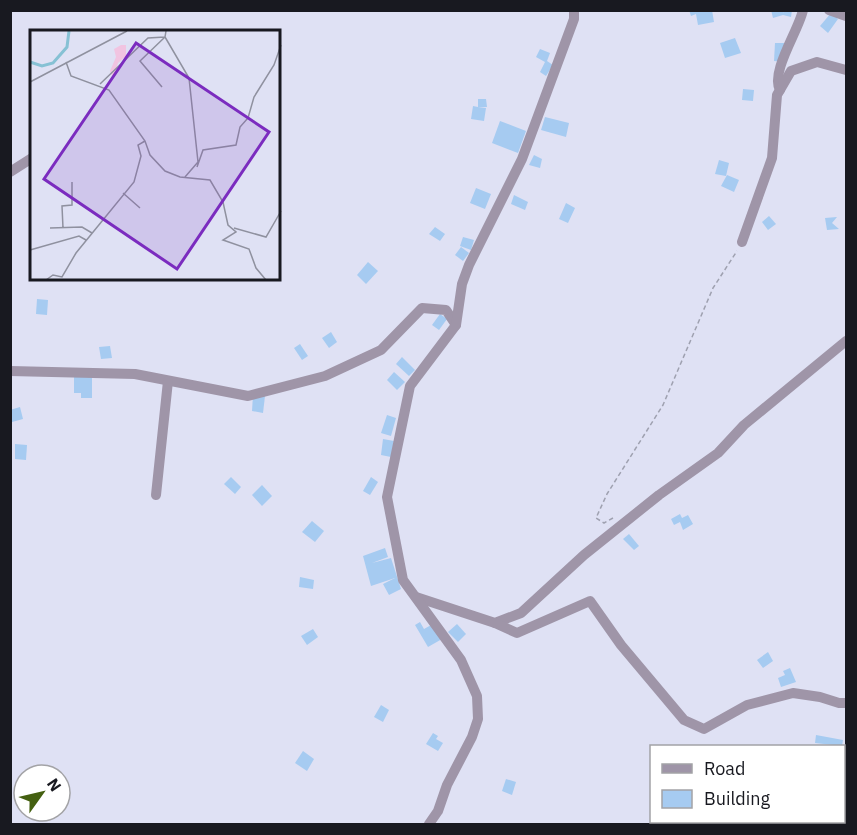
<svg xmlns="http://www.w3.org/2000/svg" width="857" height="835" viewBox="0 0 857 835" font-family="'IBM Plex Sans',sans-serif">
	<rect width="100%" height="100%" fill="#dfe1f4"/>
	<g fill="#a6cbf1">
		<polygon points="689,10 712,10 714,22 698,25 696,14 691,16"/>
		<polygon points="771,10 783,10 783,13 784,10 792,10 791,17 783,15 773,18"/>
		<polygon points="831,13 838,19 828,33 820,26"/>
		<polygon points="735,38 741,53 725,58 720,43"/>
		<polygon points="775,43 785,43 784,62 774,61"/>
		<polygon points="540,49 550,53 547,61 553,65 546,76 540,72 545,62 536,57"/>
		<polygon points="743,89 754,90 753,101 742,100"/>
		<polygon points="478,99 486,99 487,107 478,107 486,108 484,121 471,119 473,106 478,107"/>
		<polygon points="545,117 569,123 566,137 541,130"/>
		<polygon points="500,121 526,131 518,153 492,143"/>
		<polygon points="534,155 542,159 540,168 529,165"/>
		<polygon points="719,160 729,163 726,176 715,174"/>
		<polygon points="727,175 739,180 734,192 721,186"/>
		<polygon points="476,188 491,194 485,209 470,203"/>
		<polygon points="514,195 528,202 525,210 511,204"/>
		<polygon points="566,203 575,208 568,223 559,219"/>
		<polygon points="769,216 776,224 768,230 762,222"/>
		<polygon points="837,217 832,223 839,229 827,230 825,218"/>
		<polygon points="435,227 445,234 440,241 429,234"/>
		<polygon points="463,237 474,240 471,250 460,246"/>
		<polygon points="461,247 469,253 463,261 455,255"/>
		<polygon points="368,262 378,271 366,284 357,275"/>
		<polygon points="37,299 48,300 47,315 36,314"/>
		<polygon points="440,314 447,319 439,330 432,325"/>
		<polygon points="331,332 337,342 329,348 322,338"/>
		<polygon points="300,344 308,356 302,360 294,348"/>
		<polygon points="110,346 112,358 101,359 99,347"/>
		<polygon points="402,357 415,370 409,376 396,364"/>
		<polygon points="394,372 405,382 397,390 387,380"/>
		<polygon points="74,375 92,375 92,398 81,398 81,393 74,393"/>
		<polygon points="253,395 265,396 263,413 252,411"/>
		<polygon points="20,407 23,419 12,422 10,410"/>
		<polygon points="387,415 396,418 391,436 381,433"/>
		<polygon points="383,439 394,441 391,457 381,455"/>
		<polygon points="15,444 27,445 26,460 15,459"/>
		<polygon points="231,477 241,487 235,494 224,484"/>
		<polygon points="371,477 378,482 370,495 363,491"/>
		<polygon points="262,485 272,496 262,506 252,495"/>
		<polygon points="680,514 682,518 688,515 693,524 683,530 680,522 674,525 671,519"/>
		<polygon points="312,521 324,531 315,542 302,532"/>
		<polygon points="629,534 639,546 634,550 623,539"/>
		<polygon points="385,548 388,557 372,563 391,558 401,589 389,595 383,584 395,578 371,586 363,556"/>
		<polygon points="300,577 314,580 313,589 299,587"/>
		<polygon points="420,622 424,629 433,624 442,639 428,647 415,625"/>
		<polygon points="457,624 466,634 458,642 448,632"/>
		<polygon points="313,629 318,637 307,645 301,636"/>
		<polygon points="768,652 773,661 763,668 757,660"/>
		<polygon points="790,668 796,682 781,687 778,678 785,675 783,671"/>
		<polygon points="381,705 389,710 383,722 374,717"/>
		<polygon points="433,733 438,736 436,739 443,743 438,751 426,744"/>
		<polygon points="816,735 843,740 842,746 815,743"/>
		<polygon points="303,751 314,759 307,771 295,763"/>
		<polygon points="506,779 516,782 512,795 502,791"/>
	</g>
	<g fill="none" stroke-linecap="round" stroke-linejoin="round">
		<polyline stroke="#9fa1b0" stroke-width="1.5" stroke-dasharray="4.5 3" stroke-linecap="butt" points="613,518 604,523 596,518 607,494 663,405 713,288 737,251"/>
		<g stroke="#9f95a8" stroke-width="10">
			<polyline points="829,10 846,16"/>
			<path d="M780,90C770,72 799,30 803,10"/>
			<polyline points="10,172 32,158"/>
			<polyline points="742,242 772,158 777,95 791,71 817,62 846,70"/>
			<polyline points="10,371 135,374 248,396 325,376 381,350 422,308 446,310 456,325"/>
			<polyline points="156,495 168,381"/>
			<polyline points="416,597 495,623 521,613 584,555 659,495 718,453 744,425 846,341"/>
			<polyline points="495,623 517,633 590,601 621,645 684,720 704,729 747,705 793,693 820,697 839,703 846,703"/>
			<polyline points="429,824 438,811 447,785 472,737 478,719 477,696 461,660 403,580 387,497 410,386 456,325 462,284 469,265 522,159 574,19 574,10"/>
		</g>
	</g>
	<g transform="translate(30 30)">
		<rect width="250" height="250" fill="#dfe1f4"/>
		<path d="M91,15H96V26L88,33L83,48L80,41L86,27L84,19Z" fill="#f1c4e1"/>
		<path fill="none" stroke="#86c1d4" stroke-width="3" d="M0,32L12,36L23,33L37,17L39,1"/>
		<path fill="none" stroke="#8f919f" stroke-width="1.5" d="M136,1L135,7L159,48L168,132L155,147M36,32L41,46L79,60L115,111L120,125L135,141L150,147L180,150L193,172L198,195L206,202L193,210L219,219L226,238L236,250M0,52L97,1M70,54L118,8L135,7M132,57L110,31L135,7M167,137L173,120L206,115L210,97L218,88L224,67L244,35L251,15M93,163L110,178M20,198L52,197L62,203M33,198L32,176L42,175V152M204,198L236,207L251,181M0,220L49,206L56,210M16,250L23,245L32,247L46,223L104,152L111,126L108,115L115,111"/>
		<path fill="#7b2cbf" fill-opacity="0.15" stroke="#7b2cbf" stroke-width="3" d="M106,13L239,102L147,239L14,149Z"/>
		<rect width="250" height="250" fill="none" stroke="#181920" stroke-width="3"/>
	</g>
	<rect width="857" height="835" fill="none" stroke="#181920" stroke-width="24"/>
	<rect x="650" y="745" width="195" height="78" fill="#ffffff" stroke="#a3a3a6" stroke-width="1.5"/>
	<rect x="662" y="764" width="30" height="9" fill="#9f95a8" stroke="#a3a3a6" stroke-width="1.5"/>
	<text x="704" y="775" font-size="18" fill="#181920">Road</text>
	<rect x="662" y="790" width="30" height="18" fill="#a6cbf1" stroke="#a3a3a6" stroke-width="1.5"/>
	<text x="704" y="805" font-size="18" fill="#181920">Building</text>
	<g transform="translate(42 793) rotate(56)"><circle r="28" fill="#ffffff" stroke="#a3a3a6" stroke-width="1.5"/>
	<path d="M0-4.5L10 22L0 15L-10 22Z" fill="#446011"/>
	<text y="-9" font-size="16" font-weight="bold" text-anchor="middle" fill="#181920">N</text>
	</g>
</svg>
